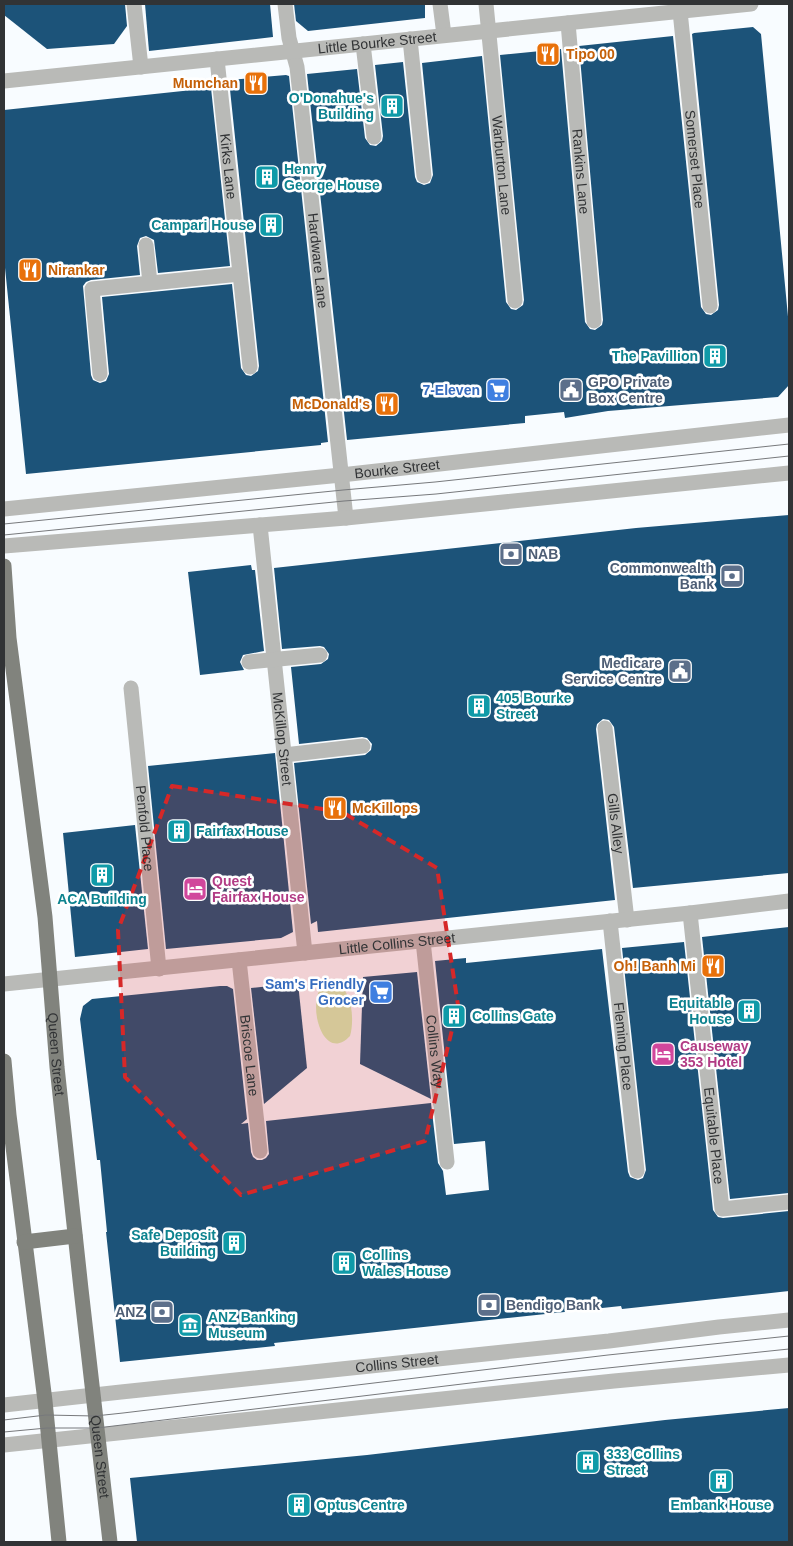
<svg xmlns="http://www.w3.org/2000/svg" width="793" height="1546" viewBox="0 0 793 1546" font-family="Arial,sans-serif">
	<rect width="100%" height="100%" fill="#f8fcff"/>
	<path fill="#d5efb5" d="M330,981C352,984 355,1019 350,1036C320,1068 302,988 330,981Z"/>
	<g fill="#1c5379">
		<polygon points="4,4 125,4 127,26 114,44 47,49 4,15"/>
		<polygon points="145,4 270,4 273,37 149,51"/>
		<polygon points="294,4 425,4 425,18 308,31 296,21"/>
		<polygon points="753,27 761,34 789,327 789,385 778,397 608,411 565,418 564,412 525,416 525,423 347,440 307,74 357,69 365,138 370,145 376,146 382,141 383,136 375,65 403,62 415,177 417,182 424,185 430,183 433,175 422,63 482,56 506,302 511,309 516,310 523,305 524,300 500,55 561,49 585,322 590,329 595,330 602,325 603,320 579,46 673,36 701,307 706,314 711,315 718,310 719,305 692,34 694,33"/>
		<polygon points="286,75 289,76 328,442 321,443 321,445 26,474 4,258 4,110 211,88 230,266 158,273 154,240 146,236 140,238 137,246 140,275 91,280 86,282 83,286 91,375 93,380 100,383 106,381 109,374 102,297 232,284 241,368 246,375 251,376 258,371 259,366 229,80"/>
		<polygon points="789,515 789,873 633,888 614,727 609,720 603,719 597,724 596,729 615,900 318,932 317,921 311,924 294,763 365,755 371,750 372,744 367,738 362,737 299,744 291,667 321,664 328,659 329,654 324,647 320,646 282,649 274,568 636,528"/>
		<polygon points="251,565 252,570 255,570 264,651 243,655 240,662 244,670 200,675 188,572"/>
		<polygon points="275,753 293,932 281,938 166,949 148,766"/>
		<polygon points="135,825 148,949 75,957 63,833"/>
		<polygon points="789,927 789,1193 730,1199 702,937"/>
		<polygon points="684,942 713,1210 718,1217 723,1218 789,1211 789,1291 622,1309 621,1306 274,1343 275,1346 120,1362 106,1232 107,1232 100,1160 97,1160 80,1019 83,1006 92,999 220,986 227,986 233,989 247,1119 241,1124 248,1123 251,1152 253,1157 257,1160 262,1160 266,1158 269,1154 266,1121 431,1103 438,1163 443,1171 446,1195 489,1190 485,1141 454,1144 435,961 466,958 466,963 602,949 628,1172 630,1177 638,1180 643,1178 646,1170 622,948"/>
		<polygon points="417,972 431,1099 360,1064 363,977"/>
		<polygon points="298,983 307,1068 264,1104 251,988"/>
		<polygon points="789,1408 789,1542 137,1542 130,1478 367,1455 665,1420"/>
	</g>
	<g fill="none" stroke-linecap="round" stroke-linejoin="round">
		<g stroke="#b9bab7" stroke-width="15">
			<polyline points="134,4 141,67"/>
			<path id="s1" d="M285,4L289,38L297,67L346,518"/>
			<polyline points="440,4 444,35"/>
			<path id="s2" d="M486,4L515,301"/>
			<path id="s3" d="M680,11L710,306"/>
			<path id="s4" d="M568,23L594,321"/>
			<polyline points="410,39 424,176"/>
			<polyline points="363,44 374,137"/>
			<path id="s5" d="M217,59L250,367"/>
			<path id="s6" d="M4,81L751,4"/>
			<polyline points="146,245 150,283"/>
			<polyline points="100,374 92,289 240,274"/>
			<path id="s7" d="M4,509L341,475L789,425"/>
			<path id="s8" d="M260,525L305,953"/>
			<polyline points="4,546 346,518 789,473"/>
			<polyline points="249,662 320,655"/>
			<path id="s9" d="M131,688L159,969"/>
			<path id="s10" d="M605,728L627,920"/>
			<polyline points="284,755 363,746"/>
			<path id="s11" d="M690,913L722,1209L789,1202"/>
			<path id="s12" d="M610,921L637,1171"/>
			<path id="s13" d="M423,941L447,1162"/>
			<path id="s14" d="M239,960L260,1151"/>
			<path id="s15" d="M4,984L690,913L789,901"/>
			<path id="s16" d="M4,1405L121,1392L609,1341L719,1327L789,1320"/>
			<polyline points="4,1445 614,1381 789,1365"/>
		</g>
		<g stroke="#81837d" stroke-width="15">
			<path id="s17" d="M4,566L9,638L45,917L57,1067L81,1289L110,1542"/>
			<polyline points="4,1061 9,1115 45,1401 59,1542"/>
			<polyline points="24,1242 75,1236"/>
		</g>
		<g stroke="#77797c" stroke-width="1">
			<polyline points="4,524 343,490 435,482 789,444"/>
			<polyline points="4,535 344,501 436,494 789,456"/>
			<polyline points="4,1420 46,1415 95,1416 123,1413 608,1355 789,1336"/>
			<polyline points="4,1432 47,1428 97,1428 512,1378 789,1349"/>
		</g>
	</g>
	<path fill="#d62828" fill-opacity="0.2" stroke="#d62828" stroke-width="4" stroke-dasharray="10 6" stroke-linejoin="round" d="M172,786L342,812L437,868L458,1005L425,1141L241,1195L125,1077L118,930Z"/>
	<defs>
		<g id="restaurant-square" transform="scale(1.25)"><rect x="-9" y="-9" width="18" height="18" rx="4" fill="#e8710a" stroke="#fff"/><path d="M-5-6h1v4h1v-4h1v4h1v-4h1v5L-1.5 .5V6h-2V.5L-5-1ZM5-6V6H3V1.5H1.5Q1.5-4 5-6Z" fill="#fff"/></g>
		<g id="building-square" transform="scale(1.25)"><rect x="-9" y="-9" width="18" height="18" rx="4" fill="#0f9aa8" stroke="#fff"/><path d="M-4-6H4V6H1V3H-1V6H-4ZM-2.5-4.3h1.7v1.8h-1.7ZM.8-4.3h1.7v1.8H.8ZM-2.5-1h1.7V.8h-1.7ZM.8-1h1.7V.8H.8Z" fill="#fff"/></g>
		<g id="supermarket-square" transform="scale(1.25)"><rect x="-9" y="-9" width="18" height="18" rx="4" fill="#3f7fe0" stroke="#fff"/><path d="M-6-5.5h2.5l.6 2H6L4.5 2H-2.5L-4.4-4H-6ZM-1.5 3.2a1.3 1.3 0 1 0 .1 0ZM3 3.2a1.3 1.3 0 1 0 .1 0Z" fill="#fff"/></g>
		<g id="civic-square" transform="scale(1.25)"><rect x="-9" y="-9" width="18" height="18" rx="4" fill="#5c6f8a" stroke="#fff"/><path d="M-.6-6.5H3V-4.5H.6V-3L4-1V1h2V6H-6V1h2V-1L-.6-3ZM-1.2 2.5V6h2.4V2.5Z" fill="#fff"/></g>
		<g id="bank-square" transform="scale(1.25)"><rect x="-9" y="-9" width="18" height="18" rx="4" fill="#5c6f8a" stroke="#fff"/><path d="M-6-4H6V4H-6ZM0-2.3a2.3 2.3 0 1 0 0 4.6a2.3 2.3 0 1 0 0-4.6Z" fill="#fff"/></g>
		<g id="hotel-square" transform="scale(1.25)"><rect x="-9" y="-9" width="18" height="18" rx="4" fill="#d1479c" stroke="#fff"/><path d="M-6-4.5h1.5V1H6V5H4.5V3h-9V5H-6ZM-4 0a1.8 1.8 0 1 1 3.6 0ZM.5 0V-2.5h3Q6-2.5 6 0Z" fill="#fff"/></g>
		<g id="museum-square" transform="scale(1.25)"><rect x="-9" y="-9" width="18" height="18" rx="4" fill="#0f9aa8" stroke="#fff"/><path d="M0-6L6-3V-2H-6V-3ZM-5-1h2V3h-2ZM-1-1h2V3h-2ZM3-1h2V3H3ZM-6 4H6V6H-6Z" fill="#fff"/></g>
	</defs>
	<g fill-rule="evenodd">
		<use href="#restaurant-square" x="548" y="54"/>
		<use href="#restaurant-square" x="256" y="83"/>
		<use href="#building-square" x="392" y="106"/>
		<use href="#building-square" x="267" y="177"/>
		<use href="#building-square" x="271" y="225"/>
		<use href="#restaurant-square" x="30" y="270"/>
		<use href="#building-square" x="715" y="356"/>
		<use href="#supermarket-square" x="498" y="390"/>
		<use href="#civic-square" x="571" y="390"/>
		<use href="#restaurant-square" x="387" y="404"/>
		<use href="#bank-square" x="511" y="554"/>
		<use href="#bank-square" x="732" y="576"/>
		<use href="#civic-square" x="680" y="671"/>
		<use href="#building-square" x="479" y="706"/>
		<use href="#restaurant-square" x="335" y="808"/>
		<use href="#building-square" x="179" y="831"/>
		<use href="#building-square" x="102" y="875"/>
		<use href="#hotel-square" x="195" y="889"/>
		<use href="#restaurant-square" x="713" y="966"/>
		<use href="#supermarket-square" x="381" y="992"/>
		<use href="#building-square" x="749" y="1011"/>
		<use href="#building-square" x="454" y="1016"/>
		<use href="#hotel-square" x="663" y="1054"/>
		<use href="#building-square" x="234" y="1243"/>
		<use href="#building-square" x="344" y="1263"/>
		<use href="#bank-square" x="489" y="1305"/>
		<use href="#bank-square" x="162" y="1312"/>
		<use href="#museum-square" x="190" y="1325"/>
		<use href="#building-square" x="588" y="1462"/>
		<use href="#building-square" x="721" y="1481"/>
		<use href="#building-square" x="299" y="1505"/>
	</g>
	<g text-anchor="middle" stroke-width="5" stroke-linejoin="round" paint-order="stroke">
		<g font-size="14" fill="#313335" stroke="#fff">
			<text dy="5" stroke="none"><textPath href="#s6" startOffset="375">Little Bourke Street</textPath></text>
			<text dy="5" stroke="none"><textPath href="#s3" startOffset="149">Somerset Place</textPath></text>
			<text dy="5" stroke="none"><textPath href="#s5" startOffset="108">Kirks Lane</textPath></text>
			<text dy="5" stroke="none"><textPath href="#s2" startOffset="162">Warburton Lane</textPath></text>
			<text dy="5" stroke="none"><textPath href="#s4" startOffset="149">Rankins Lane</textPath></text>
			<text dy="5" stroke="none"><textPath href="#s1" startOffset="259">Hardware Lane</textPath></text>
			<text dy="5" stroke="none"><textPath href="#s7" startOffset="395">Bourke Street</textPath></text>
			<text dy="5" stroke="none"><textPath href="#s8" startOffset="215">McKillop Street</textPath></text>
			<text dy="5" stroke="none"><textPath href="#s10" startOffset="96">Gills Alley</textPath></text>
			<text dy="5" stroke="none"><textPath href="#s9" startOffset="141">Penfold Place</textPath></text>
			<text dy="5" stroke="none"><textPath href="#s15" startOffset="395">Little Collins Street</textPath></text>
			<text dy="5" stroke="none"><textPath href="#s12" startOffset="126">Fleming Place</textPath></text>
			<text dy="5" stroke="none"><textPath href="#s13" startOffset="111">Collins Way</textPath></text>
			<text dy="5" stroke="none"><textPath href="#s17" startOffset="491">Queen Street</textPath></text>
			<text dy="5" stroke="none"><textPath href="#s14" startOffset="96">Briscoe Lane</textPath></text>
			<text dy="5" stroke="none"><textPath href="#s11" startOffset="224">Equitable Place</textPath></text>
			<text dy="5" stroke="none"><textPath href="#s16" startOffset="395">Collins Street</textPath></text>
			<text dy="5" stroke="none"><textPath href="#s17" startOffset="896">Queen Street</textPath></text>
		</g>
		<g font-size="14" font-weight="bold" fill="#c56008" stroke="#fff" text-anchor="start">
			<text x="566" y="59">Tipo 00</text>
			<text x="238" y="88" text-anchor="end">Mumchan</text>
			<text x="48" y="275">Nirankar</text>
			<text x="370" y="409" text-anchor="end">McDonald's</text>
			<text x="352" y="813">McKillops</text>
			<text x="696" y="971" text-anchor="end">Oh! Banh Mi</text>
		</g>
		<g font-size="14" font-weight="bold" fill="#0d838f" stroke="#fff" text-anchor="start">
			<text x="374" y="103" text-anchor="end">O'Donahue's<tspan x="374" dy="16">Building</tspan></text>
			<text x="284" y="174">Henry<tspan x="284" dy="16">George House</tspan></text>
			<text x="254" y="230" text-anchor="end">Campari House</text>
			<text x="698" y="361" text-anchor="end">The Pavillion</text>
			<text x="496" y="703">405 Bourke<tspan x="496" dy="16">Street</tspan></text>
			<text x="196" y="836">Fairfax House</text>
			<text x="102" y="904" text-anchor="middle">ACA Building</text>
			<text x="732" y="1008" text-anchor="end">Equitable<tspan x="732" dy="16">House</tspan></text>
			<text x="472" y="1021">Collins Gate</text>
			<text x="216" y="1240" text-anchor="end">Safe Deposit<tspan x="216" dy="16">Building</tspan></text>
			<text x="362" y="1260">Collins<tspan x="362" dy="16">Wales House</tspan></text>
			<text x="208" y="1322">ANZ Banking<tspan x="208" dy="16">Museum</tspan></text>
			<text x="606" y="1459">333 Collins<tspan x="606" dy="16">Street</tspan></text>
			<text x="316" y="1510">Optus Centre</text>
			<text x="721" y="1510" text-anchor="middle">Embank House</text>
		</g>
		<g font-size="14" font-weight="bold" fill="#4e5e75" stroke="#fff" text-anchor="start">
			<text x="588" y="387">GPO Private<tspan x="588" dy="16">Box Centre</tspan></text>
			<text x="528" y="559">NAB</text>
			<text x="714" y="573" text-anchor="end">Commonwealth<tspan x="714" dy="16">Bank</tspan></text>
			<text x="662" y="668" text-anchor="end">Medicare<tspan x="662" dy="16">Service Centre</tspan></text>
			<text x="506" y="1310">Bendigo Bank</text>
			<text x="144" y="1317" text-anchor="end">ANZ</text>
		</g>
		<g font-size="14" font-weight="bold" fill="#366cbe" stroke="#fff" text-anchor="end">
			<text x="480" y="395">7-Eleven</text>
			<text x="364" y="989">Sam's Friendly<tspan x="364" dy="16">Grocer</tspan></text>
		</g>
		<g font-size="14" font-weight="bold" fill="#b23c85" stroke="#fff" text-anchor="start">
			<text x="212" y="886">Quest<tspan x="212" dy="16">Fairfax House</tspan></text>
			<text x="680" y="1051">Causeway<tspan x="680" dy="16">353 Hotel</tspan></text>
		</g>
	</g>
	<rect width="793" height="1546" fill="none" stroke="#313335" stroke-width="10"/>
</svg>
